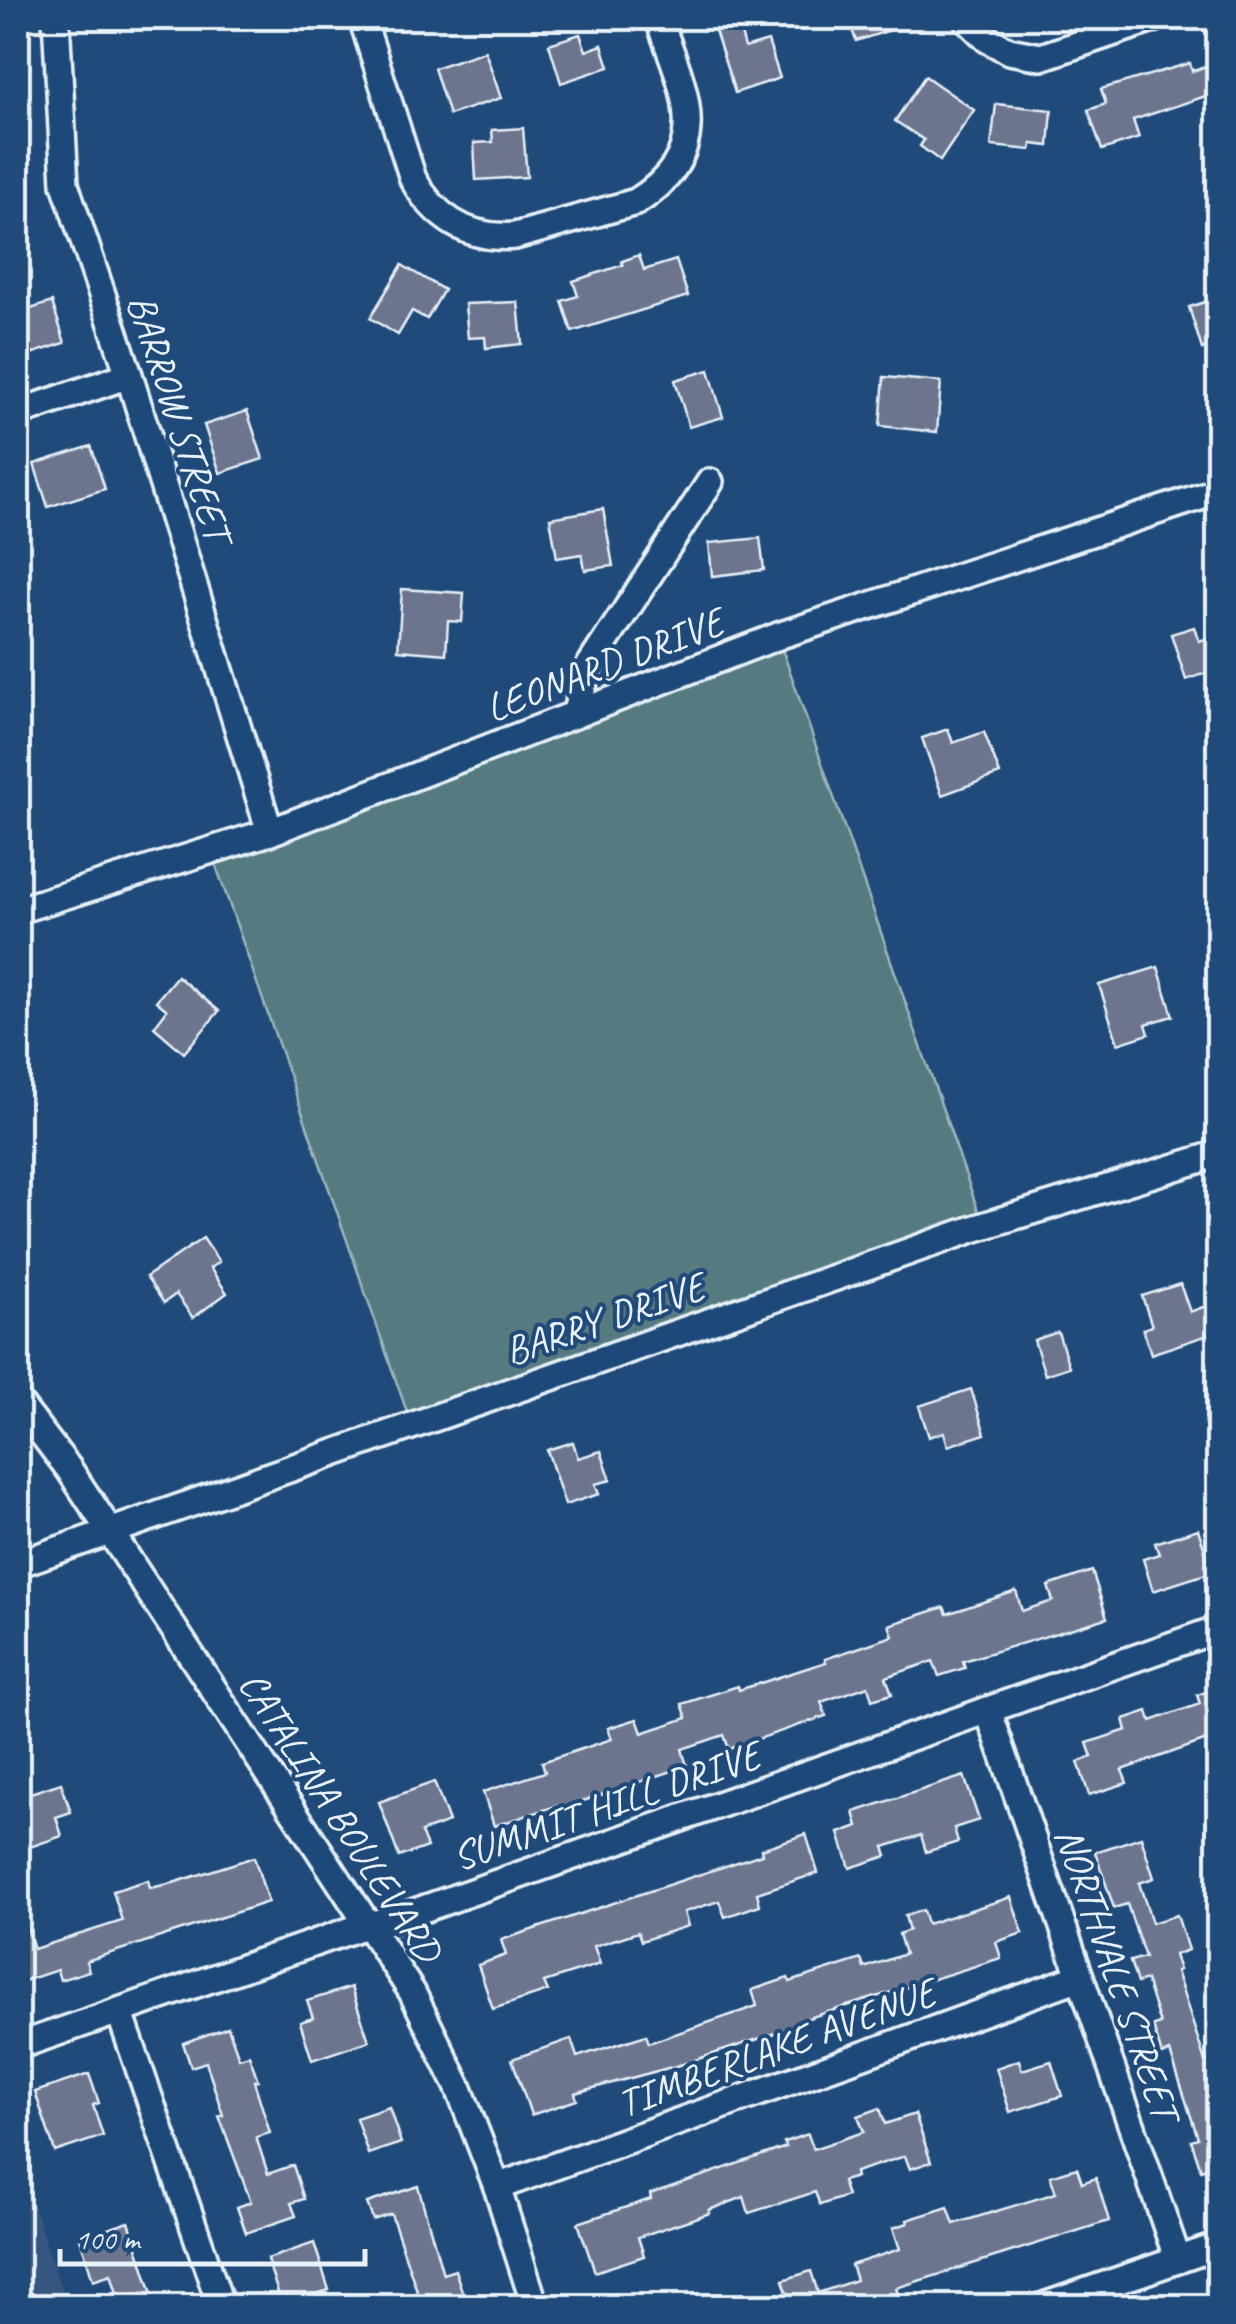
<svg xmlns="http://www.w3.org/2000/svg" width="1236" height="2324" viewBox="0 0 1236 2324" font-family="Caveat,sans-serif">
	<rect width="100%" height="100%" fill="#1f4a7a"/>
	<filter id="ink" filterUnits="userSpaceOnUse"><feTurbulence type="fractalNoise" baseFrequency=".01" numOctaves="2"/><feDisplacementMap in="SourceGraphic" scale="20" xChannelSelector="R" yChannelSelector="G"/><feConvolveMatrix kernelMatrix="1 2 1 2 8 2 1 2 1" color-interpolation-filters="sRGB"/></filter>
	<g filter="url(#ink)">
		<polygon fill="#365780" points="18,2160 67,2306 18,2306"/>
		<polygon fill="#557a80" stroke="#9eb6bc" stroke-width="2.5" points="781,646 980,1216 408,1415 214,860"/>
		<g fill="#6c758d" stroke="#e8f1f8" stroke-width="2.5">
			<polygon points="711,18 737,18 745,48 768,41 780,78 735,93"/>
			<polygon points="848,18 919,18 919,21 856,41"/>
			<polygon points="580,34 586,51 602,45 609,67 561,83 549,44"/>
			<polygon points="485,51 501,98 449,115 434,68"/>
			<polygon points="1218,62 1218,92 1133,120 1139,138 1102,150 1088,110 1106,104 1101,89 1190,63 1192,71"/>
			<polygon points="925,76 974,110 940,161 920,146 924,140 895,121"/>
			<polygon points="996,104 1052,110 1049,146 1032,144 1031,150 991,146"/>
			<polygon points="523,128 527,177 476,180 474,143 493,142 492,130"/>
			<polygon points="639,255 644,270 676,260 688,296 572,332 562,301 578,296 573,281 623,265 622,261"/>
			<polygon points="402,265 444,290 427,319 412,311 398,335 370,318"/>
			<polygon points="1218,298 1218,343 1202,349 1189,307"/>
			<polygon points="52,302 65,343 18,358 18,313"/>
			<polygon points="518,302 522,344 486,348 485,337 468,338 465,304"/>
			<polygon points="709,370 723,417 689,427 675,380"/>
			<polygon points="884,377 941,382 937,432 880,426"/>
			<polygon points="247,411 263,459 220,473 204,425"/>
			<polygon points="91,446 105,489 48,507 34,464"/>
			<polygon points="603,509 613,566 585,570 582,554 557,558 550,518"/>
			<polygon points="760,538 764,570 712,576 709,543"/>
			<polygon points="402,589 464,593 462,622 448,621 446,654 398,650"/>
			<polygon points="1194,627 1199,641 1218,635 1218,669 1186,680 1171,634"/>
			<polygon points="948,729 953,743 984,732 1000,774 942,795 922,738"/>
			<polygon points="1158,967 1173,1016 1146,1024 1149,1034 1118,1044 1099,985"/>
			<polygon points="177,976 219,1011 184,1053 154,1027 167,1010 156,1001"/>
			<polygon points="203,1238 219,1262 210,1268 227,1293 193,1318 176,1294 164,1303 146,1277"/>
			<polygon points="1180,1284 1190,1312 1206,1306 1214,1333 1151,1354 1143,1329 1152,1326 1142,1296"/>
			<polygon points="1058,1332 1069,1367 1045,1375 1034,1340"/>
			<polygon points="971,1389 985,1434 948,1446 944,1432 929,1437 919,1406"/>
			<polygon points="573,1442 578,1458 601,1451 611,1480 595,1484 599,1494 565,1505 547,1450"/>
			<polygon points="1198,1529 1212,1572 1153,1591 1143,1559 1159,1554 1155,1543"/>
			<polygon points="1092,1571 1107,1618 963,1661 965,1668 939,1676 933,1661 886,1677 892,1694 872,1700 868,1686 821,1702 826,1716 729,1749 724,1735 682,1749 687,1766 557,1810 556,1806 494,1826 483,1792 545,1772 542,1762 612,1739 608,1728 637,1719 642,1733 687,1718 682,1704 738,1686 739,1690 826,1662 825,1659 893,1636 889,1625 944,1607 947,1614 1016,1591 1022,1611 1053,1601 1048,1586"/>
			<polygon points="1218,1688 1218,1736 1122,1770 1127,1783 1089,1795 1078,1762 1092,1757 1087,1743 1127,1730 1124,1719 1148,1711 1151,1721 1200,1704 1197,1695"/>
			<polygon points="964,1776 979,1820 954,1828 958,1842 926,1852 921,1835 884,1847 887,1856 850,1868 839,1833 858,1826 854,1812"/>
			<polygon points="434,1782 449,1822 421,1832 427,1847 399,1857 379,1802"/>
			<polygon points="61,1783 71,1812 56,1817 62,1836 30,1847 25,1833 18,1836 18,1797"/>
			<polygon points="806,1834 818,1873 757,1893 760,1905 725,1917 719,1901 684,1912 688,1926 641,1941 638,1932 594,1946 600,1964 544,1982 548,1991 493,2009 478,1965 506,1955 501,1940 762,1854 761,1849"/>
			<polygon points="1141,1837 1154,1878 1139,1883 1152,1923 1177,1915 1188,1950 1174,1955 1179,1970 1176,1971 1205,2061 1218,2056 1218,2164 1201,2170 1191,2140 1198,2138 1170,2052 1162,2055 1153,2026 1160,2024 1146,1980 1137,1983 1130,1961 1145,1957 1127,1904 1114,1908 1095,1852"/>
			<polygon points="254,1857 268,1902 86,1961 89,1971 60,1980 57,1970 18,1983 18,1908 21,1908 34,1949 122,1921 113,1891 148,1880 150,1888 173,1883"/>
			<polygon points="1011,1897 1023,1933 996,1942 1001,1958 802,2020 803,2024 683,2064 575,2093 577,2100 531,2115 512,2059 571,2039 577,2057 646,2035 649,2043 757,2006 752,1990 788,1978 790,1982 861,1959 864,1968 905,1954 899,1934 909,1930 905,1916 923,1910 927,1924"/>
			<polygon points="351,1987 369,2041 312,2060 300,2022 313,2018 307,2001"/>
			<polygon points="228,2027 239,2058 249,2055 258,2080 254,2081 270,2133 256,2137 268,2174 293,2165 304,2199 291,2203 296,2216 246,2233 237,2207 251,2202 219,2116 223,2115 206,2062 191,2067 183,2043"/>
			<polygon points="1019,2060 1022,2070 1051,2061 1062,2096 1010,2112 996,2068"/>
			<polygon points="89,2074 99,2103 93,2105 103,2136 55,2152 35,2092"/>
			<polygon points="389,2107 401,2143 368,2154 356,2118"/>
			<polygon points="880,2108 885,2124 915,2114 931,2162 910,2169 905,2156 855,2172 856,2177 842,2181 847,2196 820,2205 815,2192 749,2213 744,2197 709,2210 710,2213 638,2237 644,2256 595,2272 578,2223 651,2199 650,2194 786,2147 784,2142 808,2134 813,2149 864,2132 858,2116"/>
			<polygon points="1077,2168 1082,2183 1096,2178 1109,2221 896,2288 899,2297 871,2306 787,2306 790,2302 783,2280 811,2271 818,2293 856,2280 851,2265 900,2249 893,2228 908,2223 907,2220 948,2207 954,2224 1056,2193 1050,2176"/>
			<polygon points="418,2186 443,2274 455,2270 467,2306 422,2306 391,2214 373,2220 367,2203"/>
			<polygon points="129,2222 156,2306 121,2306 111,2274 93,2280 80,2238"/>
			<polygon points="314,2243 329,2290 282,2305 267,2259"/>
		</g>
		<g fill="none" stroke-linecap="round" stroke-linejoin="round">
			<g stroke="#e8f1f8" stroke-width="32">
				<g id="minor">
					<polyline points="56,18 65,184 129,375 270,832"/>
					<path d="M362,18L413,179C435,218 469,240 515,236L636,202C717,152 684,88 658,18"/>
					<polyline points="966,18 987,39 1009,51 1041,57 1156,18"/>
					<polyline points="18,413 129,375"/>
					<polyline points="575,715 588,668 710,482"/>
					<polyline points="18,910 270,832 781,635 1218,491"/>
					<polyline points="18,1402 69,1469 412,1992 458,2086 497,2187 535,2306"/>
					<polyline points="18,1564 973,1229 1218,1154"/>
					<polyline points="988,1710 1178,2260"/>
					<polyline points="120,2013 221,2306"/>
					<polyline points="18,2046 369,1924 392,1920 1218,1629"/>
					<polyline points="497,2187 1080,1977"/>
					<polyline points="1044,2306 1218,2246"/>
				</g>
			</g>
			<use href="#minor" stroke="#1f4a7a" stroke-width="25"/>
		</g>
	</g>
	<g text-anchor="middle" stroke-width="8" stroke-linejoin="round" paint-order="stroke">
		<g font-size="40" fill="#e8f1f8" stroke="#1f4a7a">
			<text transform="translate(180 417) rotate(72)" y="14">BARROW STREET</text>
			<text transform="translate(604 664) rotate(-21)" y="14">LEONARD DRIVE</text>
			<text transform="translate(604 1318) rotate(-19)" y="14">BARRY DRIVE</text>
			<text transform="translate(606 1805) rotate(-19)" y="14">SUMMIT HILL DRIVE</text>
			<text transform="translate(341 1816) rotate(57)" y="14">CATALINA BOULEVARD</text>
			<text transform="translate(1118 1973) rotate(71)" y="14">NORTHVALE STREET</text>
			<text transform="translate(776 2047) rotate(-20)" y="14">TIMBERLAKE AVENUE</text>
		</g>
	</g>
	<rect width="1236" height="2324" fill="none" stroke="#1f4a7a" stroke-width="60"/>
	<rect x="30" y="30" width="1176" height="2264" fill="none" stroke="#e8f1f8" stroke-width="4" filter="url(#ink)"/>
	<path d="M60 2249v15h305v-15" fill="none" stroke="#e8f1f8" stroke-width="5"/>
	<text x="75" y="2249" font-size="30" fill="#e8f1f8" stroke="#1f4a7a" stroke-width="8" paint-order="stroke">100 m</text>
</svg>
